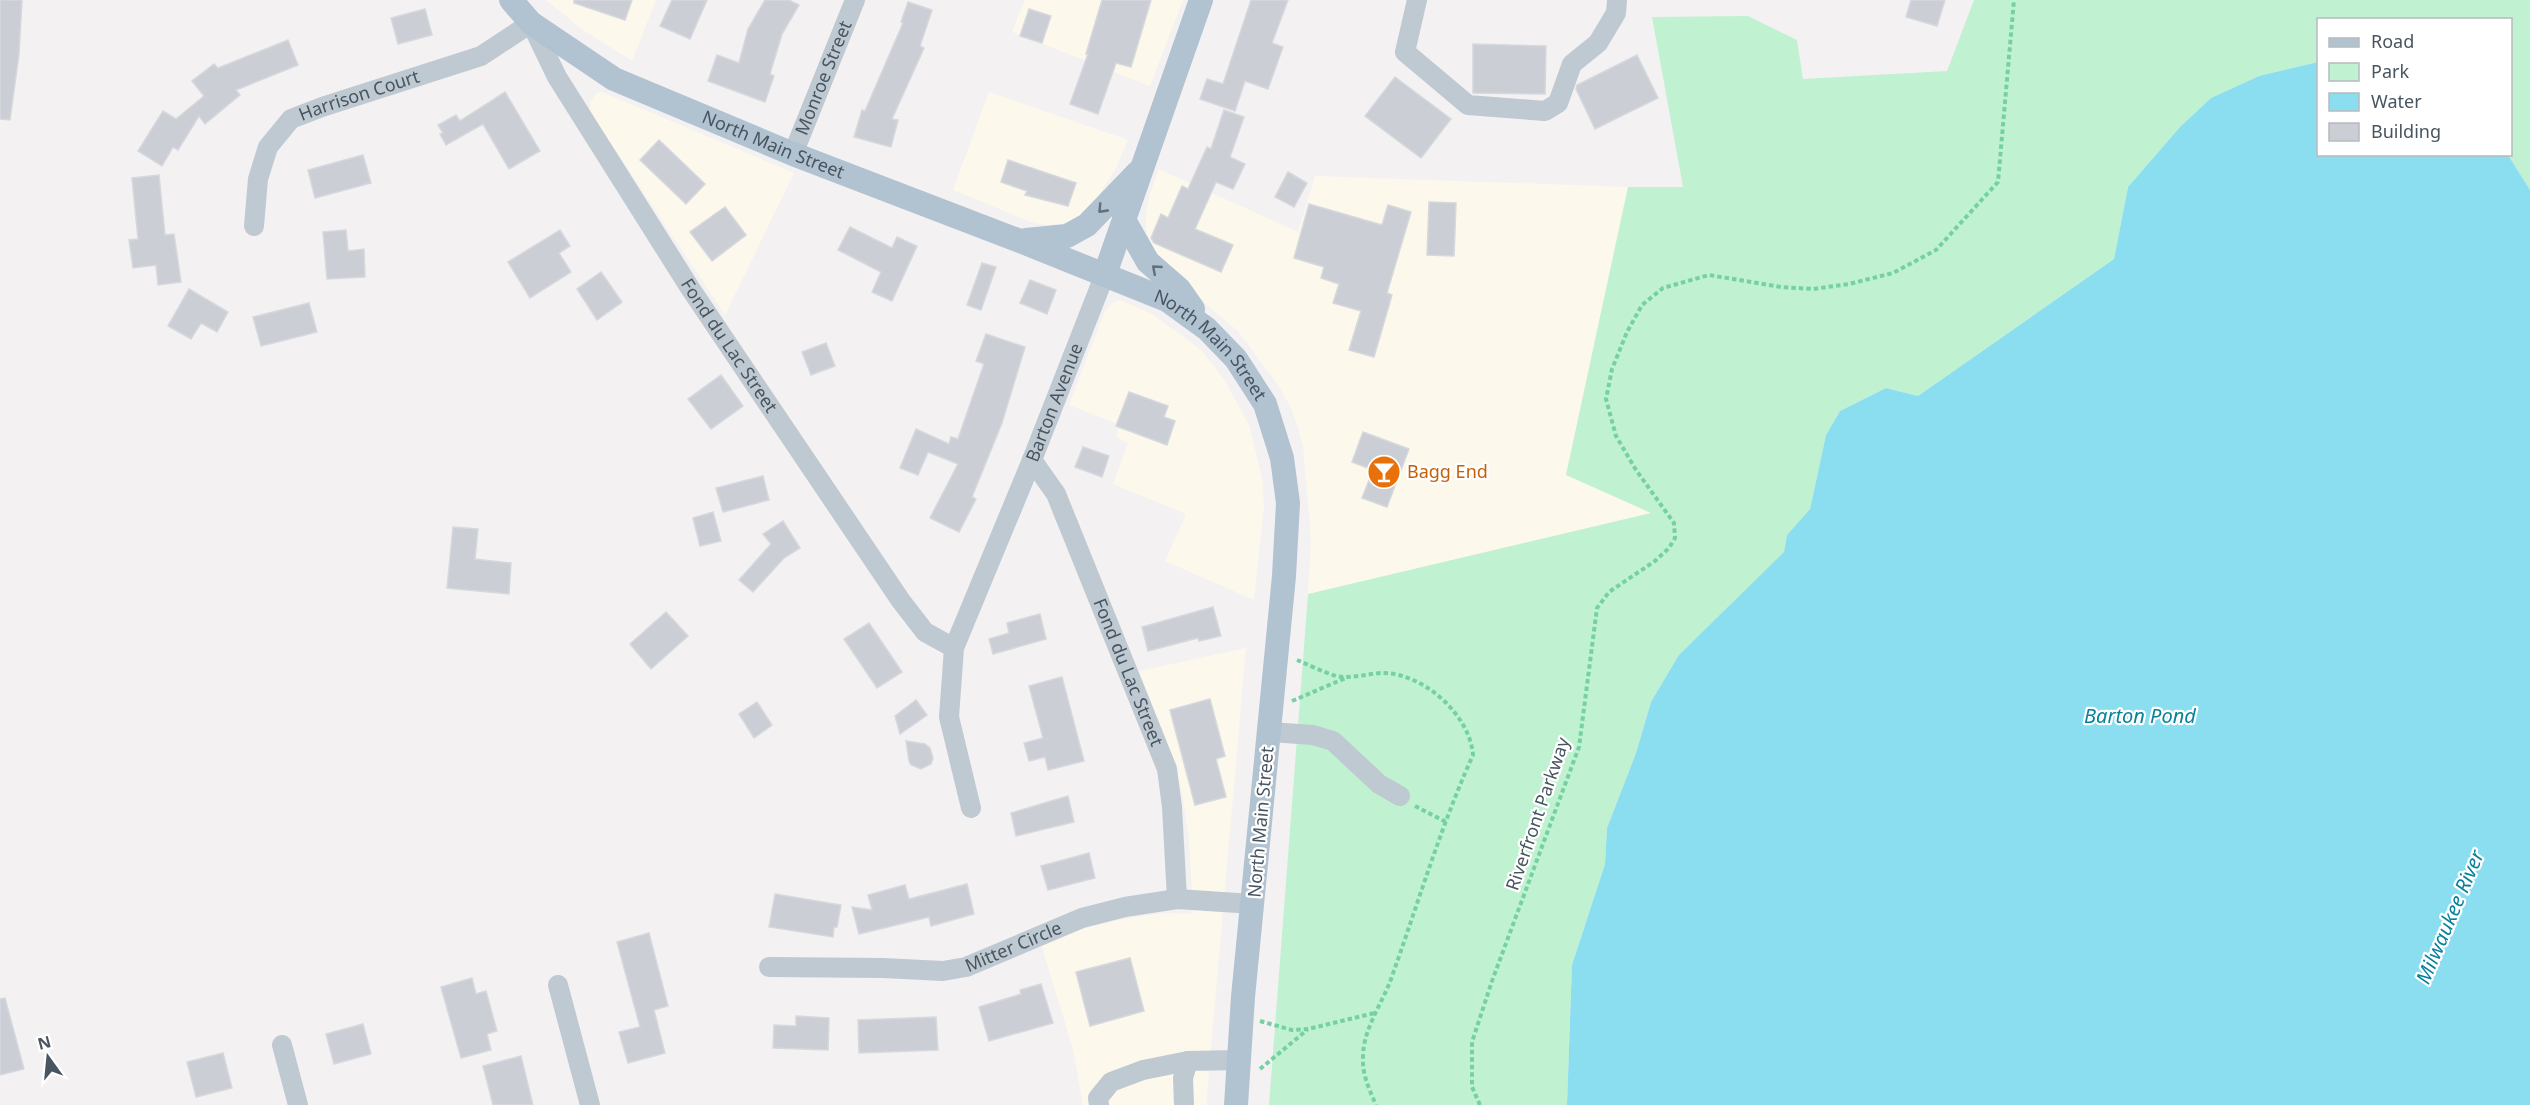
<svg xmlns="http://www.w3.org/2000/svg" width="2530" height="1105" viewBox="0 0 2530 1105" font-family="'Noto Sans',sans-serif">
	<rect width="100%" height="100%" fill="#f4f1f2"/>
	<g fill="#fdf8ec">
		<polygon points="546,0 656,0 632,61 583,30"/>
		<polygon points="1025,0 1183,0 1150,86 1012,32"/>
		<polygon points="602,92 794,173 725,315 595,119 590,109 591,101 597,93"/>
		<polygon points="989,92 1128,140 1117,166 1089,211 1068,223 1046,225 1031,222 953,190"/>
		<polygon points="1159,169 1298,232 1315,176 1628,187 1566,474 1652,513 1308,594 1311,539 1303,446 1298,428 1291,408 1278,385 1238,331 1169,274 1153,252 1146,230 1146,213 1150,194"/>
		<polygon points="1120,300 1152,314 1201,350 1224,379 1249,425 1262,478 1264,506 1254,600 1165,561 1186,514 1113,484 1128,443 1116,437 1120,425 1069,405 1105,311 1113,302"/>
		<polygon points="1246,648 1206,1105 1083,1105 1073,1049 1041,944 1069,932 1128,918 1165,913 1193,914 1189,839 1182,792 1168,745 1139,671"/>
	</g>
	<polygon fill="#c0f2d1" points="1974,0 2530,0 2530,190 2508,155 2510,154 2510,20 2318,20 2318,62 2259,76 2211,98 2180,127 2128,187 2114,259 1918,396 1886,388 1840,411 1826,435 1810,509 1787,535 1784,552 1651,702 1636,753 1607,828 1605,864 1572,965 1567,1105 1269,1105 1308,594 1651,513 1566,475 1628,187 1683,187 1652,17 1748,16 1797,40 1803,79 1947,71"/>
	<polygon fill="#8bdef0" points="2318,62 2318,154 2508,155 2530,190 2530,1105 1567,1105 1572,965 1605,864 1607,828 1636,753 1651,702 1679,655 1784,552 1787,535 1810,509 1826,435 1840,411 1886,388 1918,396 2114,259 2128,187 2180,127 2211,98 2259,76"/>
	<g fill="#cbced4" stroke="#d5d8dd" stroke-width="1.5">
		<polygon points="0,0 22,0 19,54 10,120 0,119"/>
		<polygon points="574,0 632,0 625,20 574,3"/>
		<polygon points="672,0 707,0 690,39 660,26"/>
		<polygon points="765,0 789,0 799,5 782,34 770,74 774,76 765,102 708,81 717,55 739,63 748,29"/>
		<polygon points="1102,0 1151,0 1131,67 1116,63 1098,114 1070,104 1088,54 1086,54"/>
		<polygon points="1251,0 1288,0 1272,43 1283,47 1268,89 1245,81 1235,111 1200,99 1207,79 1223,84"/>
		<polygon points="1911,0 1945,0 1937,26 1906,17"/>
		<polygon points="908,2 932,10 920,46 924,48 892,119 898,120 891,147 854,137 862,110 865,111 903,23 901,22"/>
		<polygon points="425,9 432,35 398,44 391,18"/>
		<polygon points="1029,9 1051,16 1042,43 1020,36"/>
		<polygon points="288,40 298,65 236,90 240,95 205,124 199,116 178,150 173,147 162,166 138,151 163,111 176,119 204,96 192,81 214,64 218,68"/>
		<polygon points="1473,44 1546,46 1545,94 1473,93"/>
		<polygon points="1637,55 1658,98 1595,129 1576,89 1577,85"/>
		<polygon points="1395,77 1451,119 1421,158 1365,116"/>
		<polygon points="505,92 540,151 509,169 483,124 446,145 440,134 443,133 438,125 456,115 460,121"/>
		<polygon points="1224,110 1244,117 1230,157 1245,164 1233,189 1216,182 1195,229 1233,245 1221,272 1154,243 1151,238 1161,214 1168,218 1182,186 1188,189 1207,147 1211,149"/>
		<polygon points="659,140 705,184 686,204 640,160"/>
		<polygon points="363,155 371,183 315,198 308,170"/>
		<polygon points="1008,160 1076,183 1068,206 1025,195 1027,191 1001,182"/>
		<polygon points="1288,172 1307,183 1294,207 1275,197"/>
		<polygon points="159,175 165,235 174,234 181,282 158,285 156,265 133,268 129,240 138,239 132,178"/>
		<polygon points="1429,202 1456,203 1454,256 1427,255"/>
		<polygon points="1309,204 1382,225 1388,205 1411,212 1387,293 1392,295 1374,357 1349,350 1361,311 1333,303 1339,284 1321,278 1324,267 1294,258"/>
		<polygon points="725,207 746,235 712,261 690,232"/>
		<polygon points="850,227 892,248 897,237 917,246 892,301 872,292 881,272 838,250"/>
		<polygon points="346,230 348,251 364,249 365,277 327,279 323,232"/>
		<polygon points="560,230 570,246 559,253 571,272 530,298 508,262"/>
		<polygon points="982,263 996,267 981,310 967,305"/>
		<polygon points="601,272 622,302 597,320 577,289"/>
		<polygon points="1030,280 1056,290 1047,314 1020,303"/>
		<polygon points="189,289 228,312 217,332 201,323 191,339 168,326"/>
		<polygon points="309,303 317,332 261,346 253,317"/>
		<polygon points="986,334 1025,347 1002,423 972,497 976,499 959,532 930,518 958,464 928,452 918,475 900,468 916,429 949,444 951,437 958,439 984,364 976,361"/>
		<polygon points="826,343 835,366 811,375 802,352"/>
		<polygon points="721,375 743,406 711,429 688,399"/>
		<polygon points="1129,392 1168,406 1164,417 1175,421 1167,445 1116,426"/>
		<polygon points="1363,432 1409,449 1387,507 1362,498 1373,470 1352,462"/>
		<polygon points="1083,447 1109,456 1102,477 1075,467"/>
		<polygon points="763,476 769,500 723,512 716,488"/>
		<polygon points="713,512 721,541 700,546 693,518"/>
		<polygon points="783,521 800,548 784,558 753,592 739,580 771,544 763,534"/>
		<polygon points="453,527 478,529 475,559 511,563 509,594 447,588"/>
		<polygon points="1213,607 1221,636 1199,641 1198,638 1148,651 1142,627"/>
		<polygon points="666,612 688,636 651,669 630,644"/>
		<polygon points="1040,614 1046,639 993,654 989,639 1009,633 1007,623"/>
		<polygon points="869,623 902,672 877,688 844,639"/>
		<polygon points="1062,677 1084,761 1048,770 1045,757 1029,761 1024,743 1043,738 1029,686"/>
		<polygon points="1210,699 1225,756 1216,759 1226,797 1195,805 1170,710"/>
		<polygon points="916,700 927,715 900,734 895,716"/>
		<polygon points="757,702 772,725 754,738 739,714"/>
		<polygon points="906,741 925,744 930,748 933,758 931,764 921,769 911,765 909,761"/>
		<polygon points="1068,796 1074,822 1016,836 1011,813"/>
		<polygon points="1089,853 1095,878 1048,890 1041,866"/>
		<polygon points="967,884 974,914 931,926 929,917 859,934 852,907 872,910 868,895 905,885 909,899"/>
		<polygon points="775,894 841,905 837,927 834,927 833,937 769,927"/>
		<polygon points="649,933 668,1006 654,1010 665,1053 628,1063 619,1032 640,1027 617,942"/>
		<polygon points="1130,958 1144,1011 1090,1026 1076,972"/>
		<polygon points="472,978 476,994 486,991 497,1031 487,1034 491,1050 461,1058 441,987"/>
		<polygon points="1041,984 1053,1023 989,1041 979,1007 1021,994 1020,990"/>
		<polygon points="5,998 24,1069 0,1075 0,999"/>
		<polygon points="796,1016 829,1018 828,1050 773,1048 774,1025 796,1026"/>
		<polygon points="936,1017 938,1050 859,1053 858,1020"/>
		<polygon points="363,1024 371,1054 334,1064 326,1034"/>
		<polygon points="223,1053 232,1088 196,1097 187,1062"/>
		<polygon points="521,1056 533,1105 493,1105 483,1066"/>
	</g>
	<g fill="none" stroke-linecap="round" stroke-linejoin="round">
		<g stroke="#76d1a2" stroke-width="4" stroke-dasharray="4.5 3" stroke-linecap="butt">
			<path d="M1297,660C1309,665 1323,672 1336,676C1351,679 1366,674 1381,673C1423,672 1470,715 1473,755C1440,828 1418,904 1391,979C1382,1004 1363,1029 1363,1057C1362,1074 1369,1089 1376,1105"/>
			<polyline points="1292,701 1348,677"/>
			<polyline points="1415,806 1446,822"/>
			<polyline points="1260,1021 1292,1030 1308,1029 1375,1013"/>
			<polyline points="1260,1069 1307,1030"/>
			<polyline points="1480,1105 1472,1087 1472,1042 1492,981 1579,747 1597,608 1609,592 1655,561 1669,548 1675,538 1674,523 1636,470 1616,436 1606,399 1612,369 1627,332 1642,305 1663,288 1709,275 1781,287 1813,289 1849,284 1893,273 1936,250 1998,182 2014,0"/>
		</g>
		<g stroke="#bfc9d1" stroke-width="20">
			<polyline points="1417,0 1405,52 1468,105 1545,111 1558,103 1572,64 1598,43 1616,13 1617,0"/>
			<path id="s1" d="M793,154L855,0"/>
			<path id="s2" d="M254,226L258,179L268,147L291,119L322,107L481,56L531,23L557,77L690,288L901,601L925,632L954,648"/>
			<path id="s3" d="M1032,460L1056,494L1167,769L1172,807L1177,899"/>
			<polyline points="1270,732 1313,735 1333,741 1379,784 1400,796"/>
			<path id="s4" d="M971,808L949,717L954,648L1032,460L1105,274"/>
			<path id="s5" d="M769,967L883,968L943,971L966,967L1082,918L1125,907L1177,899L1253,904"/>
			<polyline points="558,985 590,1105"/>
			<polyline points="282,1045 298,1105"/>
			<polyline points="1099,1105 1098,1098 1111,1082 1143,1070 1188,1061 1239,1060"/>
			<polyline points="1184,1105 1183,1078 1188,1061"/>
		</g>
		<g stroke="#b1c2d1" stroke-width="24">
			<path id="s6" d="M511,0L531,23L614,79L793,154L1020,241L1167,300L1207,329L1236,359L1265,404L1282,458L1288,503L1284,576L1243,997L1236,1105"/>
			<polyline points="1124,220 1148,262 1179,289 1193,309"/>
			<polyline points="1026,240 1067,236 1087,225 1137,173"/>
			<polyline points="1105,274 1201,0"/>
		</g>
	</g>
	<defs><path id="oneway-chevron" d="M-2-3.5L2.5 0L-2 3.5" fill="none" stroke-width="1.6" stroke-linecap="round" stroke-linejoin="round" transform="scale(1.5)"/></defs>
	<g stroke="#62707c">
		<use href="#oneway-chevron" transform="translate(1102 209) rotate(134)"/>
		<use href="#oneway-chevron" transform="translate(1156 269) rotate(-139)"/>
	</g>
	<defs>
		<g id="bar-disc" transform="scale(1.725)"><circle r="9.5" fill="#e8710a" stroke="#fff"/><path d="M-6-5H6L.8 .8V4.5H3.5V6h-7V4.5H-.8V.8Z" fill="#fff"/></g>
	</defs>
	<g fill-rule="evenodd">
		<use href="#bar-disc" x="1384" y="472"/>
	</g>
	<g text-anchor="middle" stroke-width="4.5" stroke-linejoin="round" paint-order="stroke">
		<g font-size="18" fill="#485560" stroke="#fff">
			<text dy="6" stroke="none"><textPath href="#s1" startOffset="82">Monroe Street</textPath></text>
			<text dy="6" stroke="none"><textPath href="#s2" startOffset="189">Harrison Court</textPath></text>
			<text dy="6" stroke="none"><textPath href="#s6" startOffset="303">North Main Street</textPath></text>
			<text dy="6" stroke="none"><textPath href="#s2" startOffset="756">Fond du Lac Street</textPath></text>
			<text dy="6" stroke="none"><textPath href="#s6" startOffset="789">North Main Street</textPath></text>
			<text dy="6" stroke="none"><textPath href="#s4" startOffset="428">Barton Avenue</textPath></text>
			<text dy="6" stroke="none"><textPath href="#s3" startOffset="234">Fond du Lac Street</textPath></text>
			<text transform="translate(1538 814) rotate(-71)" y="6">Riverfront Parkway</text>
			<text transform="translate(1261 822) rotate(-85)" y="6">North Main Street</text>
			<text dy="6" stroke="none"><textPath href="#s5" startOffset="249">Mitter Circle</textPath></text>
		</g>
		<g font-size="18" fill="#c56008" stroke="#fff" text-anchor="start">
			<text x="1407" y="478">Bagg End</text>
		</g>
		<g font-size="20" font-style="italic" fill="#08819c" stroke="#fff">
			<text x="2140" y="723">Barton Pond</text>
			<text transform="translate(2450 917) rotate(-67)" y="7">Milwaukee River</text>
		</g>
	</g>
	<rect x="2317" y="18" width="195" height="138" fill="#ffffff" stroke="#b6bbbf" stroke-width="1.5"/>
	<rect x="2329" y="38" width="30" height="9" fill="#b1c2d1" stroke="#b6bbbf" stroke-width="1.5"/>
	<text x="2371" y="48" font-size="18" fill="#485560">Road</text>
	<rect x="2329" y="63" width="30" height="18" fill="#c0f2d1" stroke="#b6bbbf" stroke-width="1.5"/>
	<text x="2371" y="78" font-size="18" fill="#485560">Park</text>
	<rect x="2329" y="93" width="30" height="18" fill="#8bdef0" stroke="#b6bbbf" stroke-width="1.5"/>
	<text x="2371" y="108" font-size="18" fill="#485560">Water</text>
	<rect x="2329" y="123" width="30" height="18" fill="#cbced4" stroke="#b6bbbf" stroke-width="1.5"/>
	<text x="2371" y="138" font-size="18" fill="#485560">Building</text>
	<g transform="translate(48 1057) rotate(345)" stroke="#ffffff" stroke-width="4.5" paint-order="stroke">
	<path d="M0-4.5L10 22L0 15L-10 22Z" fill="#485560"/>
	<text y="-9" font-size="16" font-weight="bold" text-anchor="middle" fill="#485560">N</text>
	</g>
</svg>
